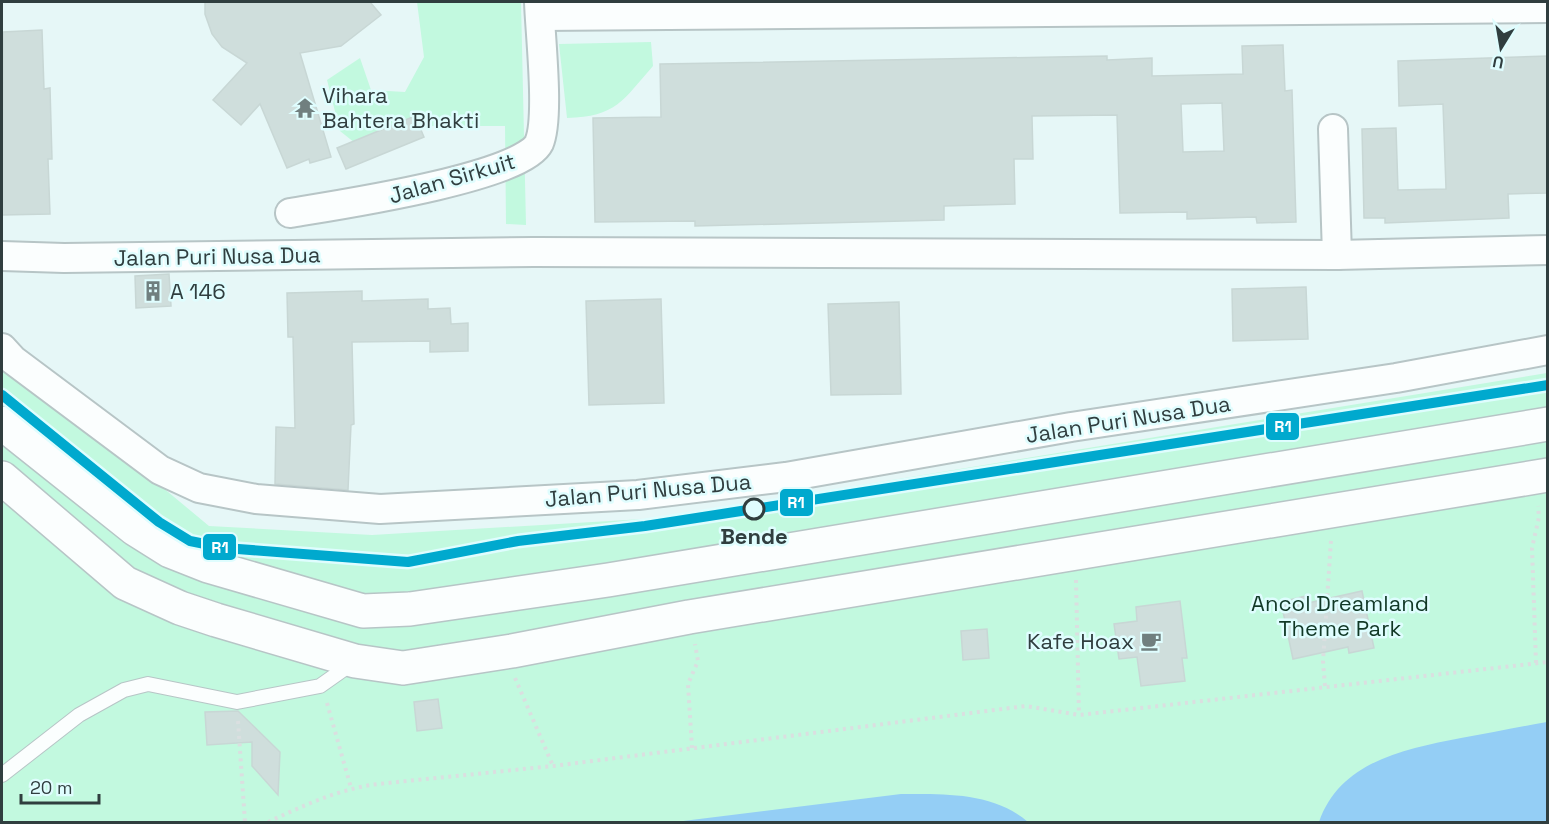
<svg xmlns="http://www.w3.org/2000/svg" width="1549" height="824" viewBox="0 0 1549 824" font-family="'Space Grotesk',sans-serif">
	<rect width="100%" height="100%" fill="#e6f7f7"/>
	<g fill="#c2f9df">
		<polygon points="417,2 521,2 526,225 506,224 505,126 426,126 360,147 340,131 327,80 360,58 371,90 405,92 424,57"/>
		<path d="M651,42L653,66C623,100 616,117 567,118L559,44Z"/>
		<polygon points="2,354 209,526 372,535 660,518 1547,373 1547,822 2,822"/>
	</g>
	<g fill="#94cef5">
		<path d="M1547,722V822H1319C1340,761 1405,749 1461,738C1490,733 1519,727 1547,722Z"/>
		<path d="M901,794C945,794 993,792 1028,822H675Z"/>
	</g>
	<g fill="#cfdedc" stroke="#c8d7d5" stroke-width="1.5" fill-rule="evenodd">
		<polygon points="205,2 370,2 381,15 341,46 300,53 331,157 310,163 309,159 287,168 260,104 241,125 213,100 247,63 222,47 212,34 205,14"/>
		<polygon points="42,30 44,89 50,88 52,159 48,159 50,214 2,215 3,32"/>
		<path d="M1283,45L1285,91L1292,90L1296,222L1257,223L1256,217L1187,219V212L1120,213L1117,115L1032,116L1033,159H1014L1015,204L944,206V220L695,226V221L595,222L593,118L661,117L660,64L1107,56V60L1152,58V76L1243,74L1242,46ZM1222,103L1224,151L1183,152L1181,104Z"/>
		<polygon points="1548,56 1548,193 1508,194 1509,218 1385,223 1385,218 1364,218 1362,129 1396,128 1398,190 1446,189 1443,104 1399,106 1398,61"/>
		<polygon points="415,116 424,137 346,169 337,148"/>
		<polygon points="169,274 171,306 136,308 135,276"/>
		<polygon points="1306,287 1308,339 1233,341 1232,289"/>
		<polygon points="362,291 362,301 428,299 428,309 450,308 451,324 468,323 468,351 430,352 430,341 352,342 354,424 351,425 348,490 275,484 276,427 295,428 293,337 288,337 287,293"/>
		<polygon points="661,299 664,403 589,405 586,301"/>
		<polygon points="899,302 901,394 831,395 828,304"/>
		<polygon points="1362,591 1374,648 1349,653 1348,647 1293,659 1281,602 1306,596 1308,603"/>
		<polygon points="1180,601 1187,658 1182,658 1185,681 1141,686 1137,657 1119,659 1114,624 1137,621 1136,607"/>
		<polygon points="987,629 989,658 963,660 961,631"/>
		<polygon points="438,699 442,728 417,731 414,702"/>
		<polygon points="238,711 280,752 278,795 252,766 252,742 207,745 205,712"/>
	</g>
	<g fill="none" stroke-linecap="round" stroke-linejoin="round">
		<g stroke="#b7c5c6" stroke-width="16">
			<polyline id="lane" points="2,775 79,715 124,690 148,684 237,702 320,686 354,662"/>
		</g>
		<g stroke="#b7c5c6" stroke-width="32">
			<g id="street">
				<polyline points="540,16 1548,8"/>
				<polyline points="1333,129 1337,255"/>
				<path d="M290,213C332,206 522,178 539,143C550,118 540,33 539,2"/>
				<polyline points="2,256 64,258 534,252 1337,255 1548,250"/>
				<polyline points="2,348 13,360 160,470 199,488 256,499 380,509 638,495 786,477 1071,427 1396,378 1548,350"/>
			</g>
		</g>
		<g stroke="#b7c5c6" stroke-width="36">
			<g id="secondary">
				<polyline points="2,423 135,529 170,551 208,566 363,611 410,609 608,580 1548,424"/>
				<polyline points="2,478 125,583 180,608 216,620 355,661 403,668 512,651 689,617 1548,475"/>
			</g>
		</g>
		<g stroke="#dadfe0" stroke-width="4" stroke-dasharray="3 4.5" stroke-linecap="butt">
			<polyline points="1076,580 1079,715"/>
			<polyline points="1536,663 1532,548 1539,517 1538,506"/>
			<polyline points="515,678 553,766"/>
			<polyline points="1325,686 1323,661 1331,540"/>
			<polyline points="327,703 351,788"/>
			<polyline points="238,721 245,822"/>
			<polyline points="692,748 688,684 698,661 695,644"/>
			<path d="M268,822C303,806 338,789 378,784L553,766L1026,706L1079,715L1548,662"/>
		</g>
		<use href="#lane" stroke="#fbfefe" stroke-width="14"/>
		<use href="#street" stroke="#fbfefe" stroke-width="28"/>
		<use href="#secondary" stroke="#fbfefe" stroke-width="33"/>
		<g stroke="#dffdfe" stroke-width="15">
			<polyline id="rail-1" points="2,395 159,522 190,541 225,548 408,562 518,541 645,526 1548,385"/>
		</g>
		<use href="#rail-1" stroke="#00a9ce" stroke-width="10"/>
	</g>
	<defs>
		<g id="temple-bare" transform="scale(1.62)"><path d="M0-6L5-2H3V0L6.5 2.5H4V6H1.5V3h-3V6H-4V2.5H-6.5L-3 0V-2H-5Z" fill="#707f7f" stroke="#dffdfe" stroke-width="2.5" paint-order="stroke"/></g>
		<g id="building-bare" transform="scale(1.62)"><path d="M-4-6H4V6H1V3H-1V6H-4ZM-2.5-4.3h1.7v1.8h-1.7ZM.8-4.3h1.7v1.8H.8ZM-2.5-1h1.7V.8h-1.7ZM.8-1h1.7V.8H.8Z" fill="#707f7f" stroke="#dffdfe" stroke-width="2.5" paint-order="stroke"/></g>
		<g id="cafe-bare" transform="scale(1.62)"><path d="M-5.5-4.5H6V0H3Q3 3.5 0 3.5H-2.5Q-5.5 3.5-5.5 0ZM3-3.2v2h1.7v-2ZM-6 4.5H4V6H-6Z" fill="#707f7f" stroke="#dffdfe" stroke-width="2.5" paint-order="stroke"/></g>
	</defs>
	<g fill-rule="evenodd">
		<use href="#temple-bare" x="305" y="108"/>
		<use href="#building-bare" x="153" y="291"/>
		<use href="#cafe-bare" x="1151" y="641"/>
	</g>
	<circle fill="#dffdfe" stroke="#303e3f" stroke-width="3" cx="754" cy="509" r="10"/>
	<g text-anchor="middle" stroke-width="5" stroke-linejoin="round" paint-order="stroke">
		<g font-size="22" fill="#303e3f" stroke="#dffdfe" text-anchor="start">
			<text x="322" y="103">Vihara<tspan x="322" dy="25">Bahtera Bhakti</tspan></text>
			<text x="170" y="299">A 146</text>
			<text x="1134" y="649" text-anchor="end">Kafe Hoax</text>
		</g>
		<g font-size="22" fill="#303e3f" stroke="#dffdfe">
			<text transform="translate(452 178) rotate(-16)" y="8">Jalan Sirkuit</text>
			<text transform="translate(217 256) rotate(-1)" y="8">Jalan Puri Nusa Dua</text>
			<text transform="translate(1128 419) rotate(-9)" y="8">Jalan Puri Nusa Dua</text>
			<text transform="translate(648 490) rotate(-5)" y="8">Jalan Puri Nusa Dua</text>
		</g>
		<g font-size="22" font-weight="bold" fill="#303e3f" stroke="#dffdfe">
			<text x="754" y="544">Bende</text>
		</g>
		<g font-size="22" fill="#113826" stroke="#dffdfe">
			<text x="1340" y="611">Ancol Dreamland<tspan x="1340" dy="25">Theme Park</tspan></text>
		</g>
	</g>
	<g stroke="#dffdfe" stroke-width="2">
		<rect x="1265" y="412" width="35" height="29" rx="6" fill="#00a9ce"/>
		<rect x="779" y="488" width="35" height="29" rx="6" fill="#00a9ce"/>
		<rect x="202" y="533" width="35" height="28" rx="6" fill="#00a9ce"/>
	</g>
	<g font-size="16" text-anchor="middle" font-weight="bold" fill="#fff">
		<text x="1283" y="432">R1</text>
		<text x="796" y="508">R1</text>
		<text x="220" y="553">R1</text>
	</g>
	<rect width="1549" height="824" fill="none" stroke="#303e3f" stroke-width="6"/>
	<g transform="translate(1501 48) rotate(191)" stroke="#dffdfe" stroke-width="4.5" paint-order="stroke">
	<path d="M0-4.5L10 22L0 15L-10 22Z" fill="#303e3f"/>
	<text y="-9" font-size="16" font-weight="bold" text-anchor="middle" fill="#303e3f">U</text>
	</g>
	<path d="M21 794v9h78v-9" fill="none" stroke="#303e3f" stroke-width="3"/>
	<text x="30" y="794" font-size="18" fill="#303e3f" stroke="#dffdfe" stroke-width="4.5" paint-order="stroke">20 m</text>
</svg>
